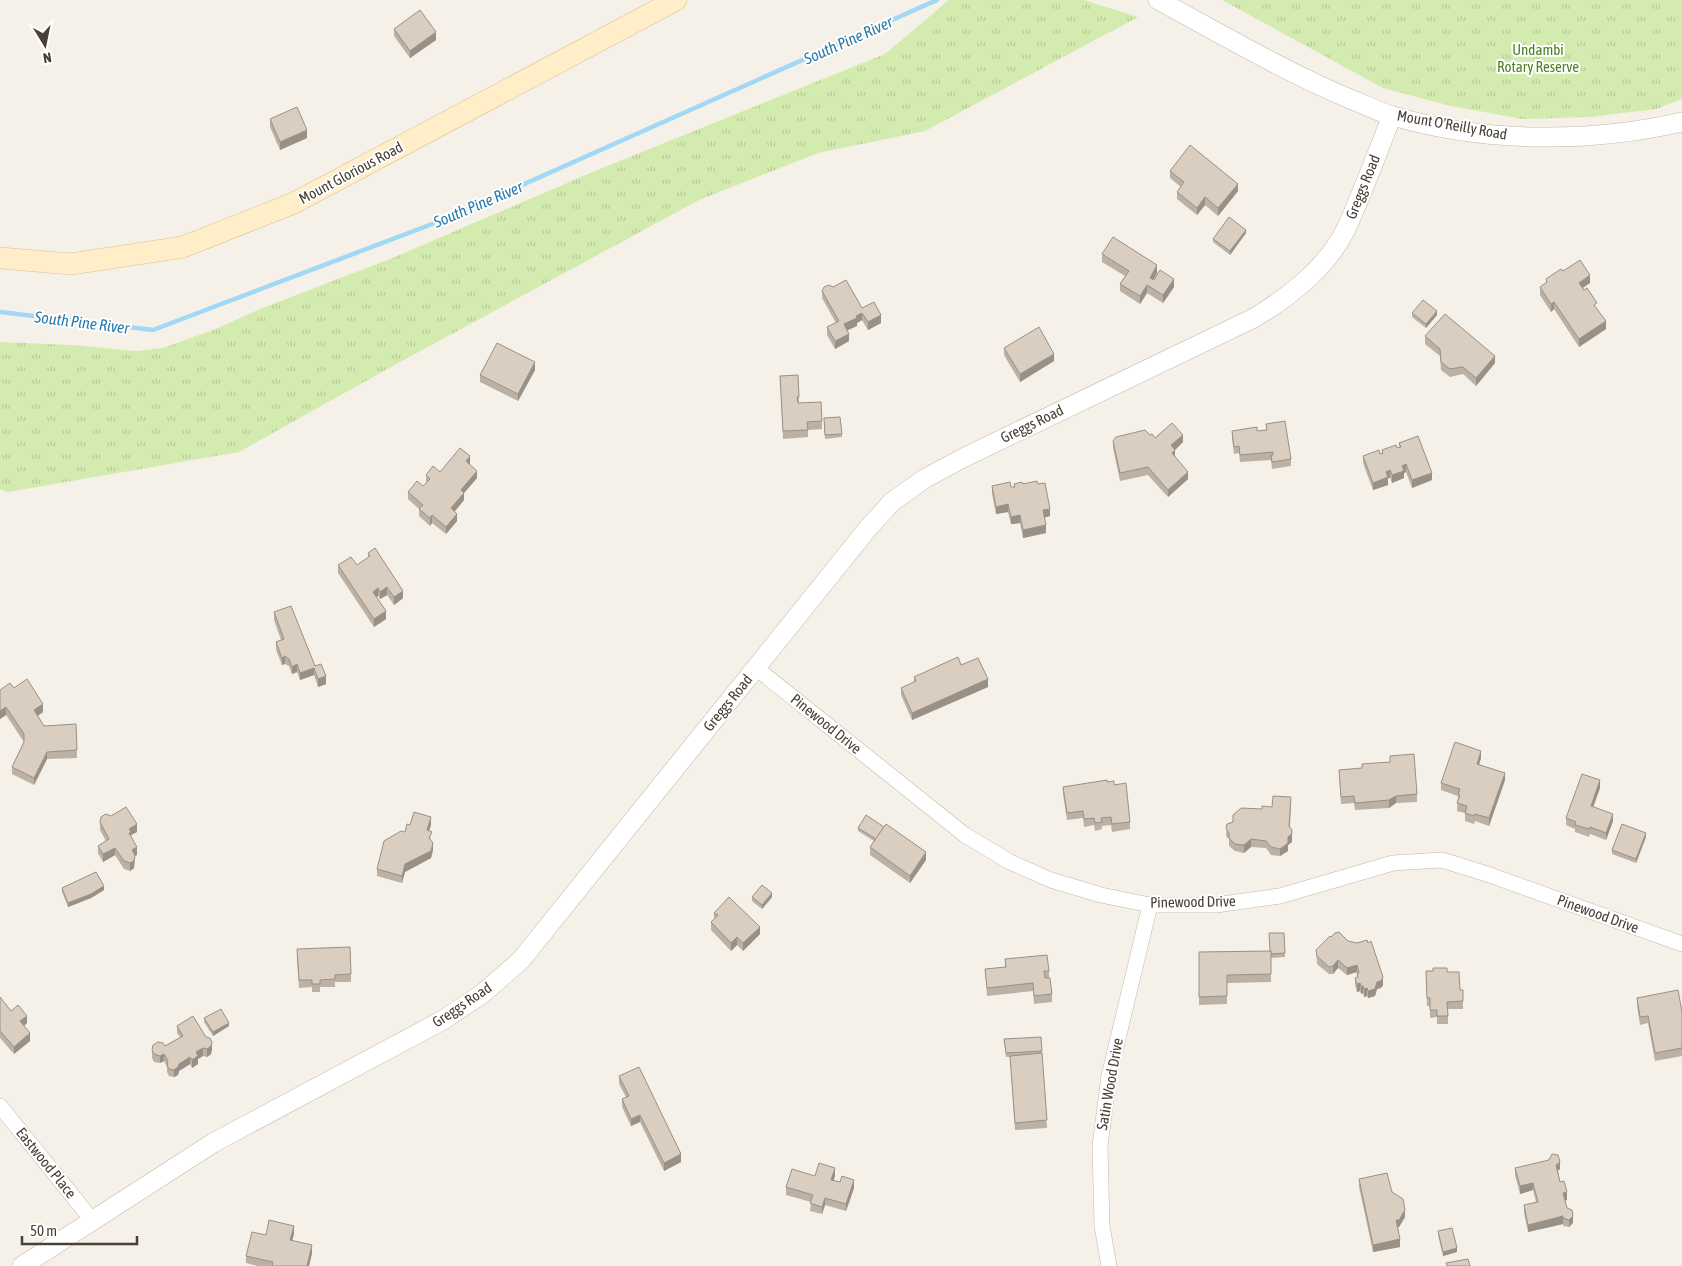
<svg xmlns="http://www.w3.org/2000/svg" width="1682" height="1266" viewBox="0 0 1682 1266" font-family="'Asap Condensed',sans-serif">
	<defs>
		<pattern id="grass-tufts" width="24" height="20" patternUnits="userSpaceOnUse" patternTransform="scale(1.25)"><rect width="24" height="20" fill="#d4ebaf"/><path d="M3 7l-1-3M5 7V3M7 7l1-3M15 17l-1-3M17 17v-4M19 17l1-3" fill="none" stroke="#b8cb97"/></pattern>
	</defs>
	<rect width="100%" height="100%" fill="#f5f0e8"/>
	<g fill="url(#grass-tufts)">
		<polygon points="949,0 1084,0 1138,17 925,131 818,153 699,200 400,362 239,452 8,492 0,489 0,342 72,345 136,351 163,348 216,329 260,309 395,257 595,171 885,54"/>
		<polygon points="1222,0 1682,0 1682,99 1656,109 1590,117 1522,119 1451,106 1383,88"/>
	</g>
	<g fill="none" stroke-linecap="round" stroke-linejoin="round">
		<polyline stroke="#a1d8f5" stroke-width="4.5" points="0,312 153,330 448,218 937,0"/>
		<g stroke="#c1b8aa" stroke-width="16">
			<g id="minor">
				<polyline points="756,668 965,835 1010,862 1051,880 1101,895 1150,905 1216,905 1280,896 1393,863 1442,860 1487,874 1682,944"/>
				<polyline points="0,1106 92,1220"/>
				<polyline points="1109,1266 1102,1226 1100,1146 1109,1076 1150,905"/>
			</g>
		</g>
		<g stroke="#c1b8aa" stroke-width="20">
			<g id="tertiary">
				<path d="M1158,0C1221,34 1284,71 1350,99C1364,104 1378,112 1393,116C1484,143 1590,143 1682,122"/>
				<path d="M22,1266L213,1143L443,1020L482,994L521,960L869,527L892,502L924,479L965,457L1254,318C1290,296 1327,268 1346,229C1363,192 1377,153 1392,116"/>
			</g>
		</g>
		<g stroke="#d8c295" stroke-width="22">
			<polyline id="secondary" points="0,258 71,264 183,247 294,203 676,0"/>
		</g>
		<use href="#minor" stroke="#fff" stroke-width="15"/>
		<use href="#tertiary" stroke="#fff" stroke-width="19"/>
		<use href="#secondary" stroke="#ffeec8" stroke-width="21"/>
	</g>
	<g fill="#bbb1a5">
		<polygon points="394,29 436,40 410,58 394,36"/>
		<polygon points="270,119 307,138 280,150 270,127"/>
		<polygon points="1170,171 1238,191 1218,216 1205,205 1197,215 1177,199 1177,192 1181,187 1170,178"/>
		<polygon points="1246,233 1230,255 1213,242 1213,239"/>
		<polygon points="1102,254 1157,273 1153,280 1174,287 1163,303 1147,293 1140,304 1120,291 1120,284 1125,276 1102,262"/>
		<polygon points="1563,271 1590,283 1583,288 1597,309 1606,329 1579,347 1554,309 1551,312 1540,295 1540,287 1546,283 1546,279"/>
		<polygon points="822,291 862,308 881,323 868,330 862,320 857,323 857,326 847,330 849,341 835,349 827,335 827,327 836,323 822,298"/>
		<polygon points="1412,313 1437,315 1426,328 1412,317"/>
		<polygon points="1425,336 1495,363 1476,386 1463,374 1450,377 1441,370 1440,356 1425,344"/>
		<polygon points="1004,348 1054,361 1020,382 1004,355"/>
		<polygon points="535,370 518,401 480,382 480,375"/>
		<polygon points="798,375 799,403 822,421 822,429 808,430 808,437 783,439 780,376"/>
		<polygon points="824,422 842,434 842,437 825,439"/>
		<polygon points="1266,424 1291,459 1291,466 1272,469 1271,460 1240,462 1239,453 1234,454 1232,438 1232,431 1257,431 1266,430"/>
		<polygon points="1150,435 1155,438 1183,442 1175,450 1175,456 1188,479 1168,497 1148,475 1120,481 1113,448 1113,441"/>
		<polygon points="1399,443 1432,480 1412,488 1406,472 1404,473 1404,478 1392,483 1390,478 1388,478 1388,485 1373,490 1363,463 1363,456 1380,454 1382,453 1382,450 1397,448 1399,448"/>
		<polygon points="470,464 477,478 464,493 464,500 455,511 457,521 446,534 432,523 430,526 419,516 419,509 408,499 408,492 423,486 426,483 426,475"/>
		<polygon points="1014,484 1023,484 1050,516 1044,517 1046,533 1023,538 1020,523 1011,524 1008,512 996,514 992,494 992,486 1011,487 1014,487"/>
		<polygon points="368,553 403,598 394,605 387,595 380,599 378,596 376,597 386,619 374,627 338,573 338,565 357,565 368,558"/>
		<polygon points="274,612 315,666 326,684 318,687 314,675 300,680 297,672 292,674 289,666 285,664 282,665 276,650 276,642 281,640 274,620"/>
		<polygon points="961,665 988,687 912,720 901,695 901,688 914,682 914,677"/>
		<polygon points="14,688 43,712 38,716 44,726 76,724 77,758 47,759 34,785 12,774 12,767 24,742 6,715 0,719 0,690"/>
		<polygon points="1390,756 1417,794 1417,802 1396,803 1389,808 1355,810 1354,803 1341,804 1339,770 1362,768 1390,762"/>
		<polygon points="1481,758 1479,764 1505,780 1489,826 1475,821 1474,824 1465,821 1465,813 1457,811 1458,796 1441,790 1441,783"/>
		<polygon points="1107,782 1114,785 1130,822 1130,829 1112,832 1111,825 1102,826 1102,829 1095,831 1094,825 1084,827 1083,818 1067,820 1063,794 1063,787"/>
		<polygon points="1600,788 1593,807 1613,821 1606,840 1590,834 1589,837 1575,832 1575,829 1566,825 1566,818"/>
		<polygon points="1291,805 1290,827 1292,842 1288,845 1288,851 1280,856 1271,855 1266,848 1251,847 1244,853 1235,851 1229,846 1229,839 1226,836 1227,824 1262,809 1272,807"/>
		<polygon points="100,822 137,832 131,835 137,855 135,856 134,868 130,871 124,869 115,855 103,862 98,853 98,846 106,841 100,830"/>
		<polygon points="410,825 431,825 429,831 433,850 431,858 405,872 402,883 377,876 377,869"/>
		<polygon points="858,828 926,860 910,883 870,855 870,847 874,841 858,831"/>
		<polygon points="1646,837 1636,863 1612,854 1612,850"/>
		<polygon points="62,888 104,890 91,898 68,907 62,892"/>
		<polygon points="752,897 772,897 762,909 752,901"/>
		<polygon points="714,913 760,934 743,951 737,945 731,951 711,930 711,922 714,919"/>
		<polygon points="1284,933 1285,957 1271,958 1271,982 1227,983 1227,1004 1199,1005 1199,952 1269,951"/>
		<polygon points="1330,936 1383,985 1381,988 1377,989 1375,996 1368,998 1367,996 1364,997 1363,993 1361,994 1360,991 1357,992 1355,985 1355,978 1357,977 1357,972 1347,975 1338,968 1333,974 1329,974 1317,964 1316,950"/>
		<polygon points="297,957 351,974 351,982 335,982 335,987 320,987 320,992 312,992 312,987 299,988"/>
		<polygon points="1005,959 1049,971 1049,978 1052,994 1052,1002 1034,1004 1033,991 987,996 985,969 1005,967"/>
		<polygon points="1426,971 1447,972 1460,990 1463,990 1463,1009 1448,1009 1448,1024 1437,1024 1437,1017 1430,1018 1430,1006 1427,1006"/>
		<polygon points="0,997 11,1011 27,1023 24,1026 30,1041 14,1054 0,1038"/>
		<polygon points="1637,998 1682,1012 1682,1056 1655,1061 1648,1023 1640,1025 1637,1006"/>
		<polygon points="204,1018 229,1026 213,1036 204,1022"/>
		<polygon points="177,1026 212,1049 211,1054 207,1057 203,1056 198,1059 198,1064 192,1068 190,1064 179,1071 178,1075 174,1077 169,1076 167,1072 167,1067 164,1061 160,1063 154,1062 152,1058 152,1050 165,1046 180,1037 177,1033"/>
		<polygon points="1041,1037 1047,1128 1015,1130 1010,1057 1006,1057 1004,1039"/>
		<polygon points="619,1076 681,1162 664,1171 640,1122 631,1126 622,1107 622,1099 626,1097 619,1084"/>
		<polygon points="1515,1168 1560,1169 1558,1171 1560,1182 1567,1200 1565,1200 1567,1208 1573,1223 1569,1227 1563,1226 1563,1224 1528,1232 1524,1213 1524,1205 1536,1202 1533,1190 1520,1194 1515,1175"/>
		<polygon points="815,1176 835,1176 833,1181 854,1188 846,1211 825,1205 822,1214 810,1211 811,1202 786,1195 786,1187"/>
		<polygon points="1359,1179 1405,1217 1399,1227 1398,1227 1400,1247 1373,1252 1359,1187"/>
		<polygon points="1438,1231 1457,1252 1443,1256 1438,1235"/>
		<polygon points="294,1234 292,1241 312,1253 309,1266 258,1266 246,1263 246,1256 266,1235"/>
	</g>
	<g fill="#999086">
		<polygon points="436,32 436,40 410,58 410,51"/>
		<polygon points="307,130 307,138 280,150 280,142"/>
		<polygon points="1238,184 1238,191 1218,216 1218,208"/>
		<polygon points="1205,197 1205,205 1197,215 1197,208"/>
		<polygon points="1246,230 1246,233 1230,255 1230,251"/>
		<polygon points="1157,265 1157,273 1150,286 1150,278"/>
		<polygon points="1590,275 1590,283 1579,290 1579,283"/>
		<polygon points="1174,279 1174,287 1163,303 1163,295"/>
		<polygon points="1147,285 1147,293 1140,304 1140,296"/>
		<polygon points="1554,302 1554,309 1551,312 1551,304"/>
		<polygon points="1437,311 1437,315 1426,328 1426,324"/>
		<polygon points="862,313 862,320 857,323 857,326 844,332 844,324"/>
		<polygon points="881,315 881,323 868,330 868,322"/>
		<polygon points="1606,321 1606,329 1579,347 1579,339"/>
		<polygon points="849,334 849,341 835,349 835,341"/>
		<polygon points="1054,354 1054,361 1020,382 1020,374"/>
		<polygon points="1495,356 1495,363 1476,386 1476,378"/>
		<polygon points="535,362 535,370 518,401 518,394"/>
		<polygon points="1183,435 1183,442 1175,450 1175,457 1172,460 1171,445"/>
		<polygon points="470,456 470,464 466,469 466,461"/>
		<polygon points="1406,464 1406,472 1404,473 1404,478 1392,483 1392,475 1402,466"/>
		<polygon points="1390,470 1390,478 1388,478 1388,485 1373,490 1373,483 1386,472"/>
		<polygon points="477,471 477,478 464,493 464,500 451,516 451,508 461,490"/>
		<polygon points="1188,472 1188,479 1168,497 1168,490"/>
		<polygon points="1432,473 1432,480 1412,488 1412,480"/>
		<polygon points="1008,504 1008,512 996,514 996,507"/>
		<polygon points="1050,509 1050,516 1043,518 1043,510"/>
		<polygon points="457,514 457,521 446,534 446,527"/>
		<polygon points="432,515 432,523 430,526 430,518"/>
		<polygon points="1020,515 1020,523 1011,524 1011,517"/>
		<polygon points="1046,525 1046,533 1023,538 1023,530"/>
		<polygon points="387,587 387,595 380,599 380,592"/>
		<polygon points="378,588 378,596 373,599 373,592"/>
		<polygon points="403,591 403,598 394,605 394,597"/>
		<polygon points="386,611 386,619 374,627 374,619"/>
		<polygon points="285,656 285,664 282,665 282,658"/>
		<polygon points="297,664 297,672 292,674 292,667"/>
		<polygon points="314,668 314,675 300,680 300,673"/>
		<polygon points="326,676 326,684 318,687 318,679"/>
		<polygon points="988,679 988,687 912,720 912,713"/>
		<polygon points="43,704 43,712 34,718 34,710"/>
		<polygon points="6,707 6,715 0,719 0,711"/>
		<polygon points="1481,751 1481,758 1477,771 1477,764"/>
		<polygon points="47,752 47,759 34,785 34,778"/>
		<polygon points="1505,773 1505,780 1489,826 1489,818"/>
		<polygon points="1600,780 1600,788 1591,813 1591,806"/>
		<polygon points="1396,796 1396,803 1389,808 1389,800"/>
		<polygon points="1613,814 1613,821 1606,840 1606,833"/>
		<polygon points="431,817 431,825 427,838 427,830"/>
		<polygon points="137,824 137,832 131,835 131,839 129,841 129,829"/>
		<polygon points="1292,830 1292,842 1288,845 1288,851 1280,856 1280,849"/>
		<polygon points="1646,833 1646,837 1636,863 1636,859"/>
		<polygon points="1251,839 1251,847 1244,853 1244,845"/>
		<polygon points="433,843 433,850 431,858 405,872 402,883 402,876 405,864"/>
		<polygon points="137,847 137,855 135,856 134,868 130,871 130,863 132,850"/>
		<polygon points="115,848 115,855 103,862 103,854"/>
		<polygon points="926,852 926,860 910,883 910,876"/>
		<polygon points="104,886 104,890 91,898 68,907 68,903"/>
		<polygon points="772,893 772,897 762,909 762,905"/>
		<polygon points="760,927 760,934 743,951 743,943"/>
		<polygon points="737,937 737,945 731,951 731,943"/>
		<polygon points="1338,960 1338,968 1333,974 1333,966"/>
		<polygon points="1357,965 1357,972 1347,975 1347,968"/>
		<polygon points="1383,977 1383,985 1381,988 1377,989 1375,996 1368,998 1368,991"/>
		<polygon points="1360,983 1360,991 1357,992 1357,984"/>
		<polygon points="1361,986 1363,986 1363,993 1361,994"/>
		<polygon points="1367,988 1367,996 1364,997 1364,989"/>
		<polygon points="27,1016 27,1023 20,1029 20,1021"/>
		<polygon points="229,1023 229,1026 213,1036 213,1032"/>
		<polygon points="30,1033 30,1041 14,1054 14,1047"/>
		<polygon points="212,1042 212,1049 211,1054 207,1057 207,1049"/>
		<polygon points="203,1048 203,1056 198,1059 198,1064 192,1068 192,1060 196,1052"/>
		<polygon points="164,1054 164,1061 160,1063 160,1056"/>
		<polygon points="190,1057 190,1064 179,1071 178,1075 174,1077 174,1070 179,1064"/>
		<polygon points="640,1115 640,1122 631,1126 631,1119"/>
		<polygon points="681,1154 681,1162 664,1171 664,1163"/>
		<polygon points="1560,1162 1560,1169 1556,1172 1556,1165"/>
		<polygon points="835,1168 835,1176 831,1188 831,1180"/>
		<polygon points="854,1180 854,1188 846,1211 846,1204"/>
		<polygon points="1533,1183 1533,1190 1520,1194 1520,1186"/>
		<polygon points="1567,1192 1567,1200 1563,1201 1563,1193"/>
		<polygon points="825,1198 825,1205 822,1214 822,1207"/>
		<polygon points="1405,1210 1405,1217 1399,1227 1396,1228 1396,1220"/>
		<polygon points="1563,1216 1563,1224 1528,1232 1528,1225"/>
		<polygon points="1573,1216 1573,1223 1569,1227 1569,1220"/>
		<polygon points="294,1226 294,1234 290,1248 290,1240"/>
		<polygon points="1400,1239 1400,1247 1373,1252 1373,1245"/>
		<polygon points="312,1245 312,1253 309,1266 307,1266"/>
		<polygon points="1457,1248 1457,1252 1443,1256 1443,1252"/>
	</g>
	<g fill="#dacec0" stroke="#999086">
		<polygon points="420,10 436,32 410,51 394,29"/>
		<polygon points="297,107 307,130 280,142 270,119"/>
		<polygon points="1190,145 1238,184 1218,208 1205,197 1197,208 1177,192 1184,182 1170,171"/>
		<polygon points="1229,217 1246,230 1230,251 1213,239"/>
		<polygon points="1113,237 1157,265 1150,278 1154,280 1160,270 1174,279 1163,295 1147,285 1140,296 1120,284 1129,271 1102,254"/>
		<polygon points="1580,260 1590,275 1579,283 1584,290 1587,288 1597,303 1594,305 1606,321 1579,339 1554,302 1551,304 1540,287 1547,282 1546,279 1561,269 1563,271"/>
		<polygon points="846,280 862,308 874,302 881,315 868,322 862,313 856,316 857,318 844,324 849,334 835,341 827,327 839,321 822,291 824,287 829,285 833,287"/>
		<polygon points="1423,300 1437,311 1426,324 1412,313"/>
		<polygon points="1445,314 1495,356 1476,378 1463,367 1450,369 1441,362 1440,349 1425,336"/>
		<polygon points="1039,327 1054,354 1020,374 1004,348"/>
		<polygon points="497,343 535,362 518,394 480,375"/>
		<polygon points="798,375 799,397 797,397 798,403 821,402 822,421 807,422 808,430 783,431 780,376"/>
		<polygon points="840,417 842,434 825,435 824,418"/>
		<polygon points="1285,421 1291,459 1272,462 1271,455 1273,455 1273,452 1240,455 1239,446 1234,447 1232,431 1257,427 1257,431 1267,430 1266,424"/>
		<polygon points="1172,423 1183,435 1171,445 1175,450 1172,453 1188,472 1168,490 1148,467 1120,473 1113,441 1116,437 1145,430 1150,435 1152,434 1155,438"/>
		<polygon points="1418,436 1432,473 1412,480 1406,464 1402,466 1404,471 1392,475 1390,470 1386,472 1388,477 1373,483 1363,456 1379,450 1380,454 1383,453 1382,450 1396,445 1397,448 1401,447 1399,443"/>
		<polygon points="460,448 470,456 466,461 477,471 461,490 464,493 451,508 457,514 446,527 432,515 430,518 419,509 423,505 408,492 417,481 423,486 430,479 426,475 433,466 440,472"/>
		<polygon points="1037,481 1038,484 1045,483 1050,509 1043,510 1046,525 1023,530 1020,515 1011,517 1008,504 996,507 992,486 1010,482 1011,487 1015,487 1014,484 1022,482 1023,484"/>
		<polygon points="375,548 403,591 394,597 387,587 380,592 378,588 373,592 386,611 374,619 338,565 351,557 357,565 370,556 368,553"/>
		<polygon points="291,606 315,666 321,664 326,676 318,679 314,668 300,673 297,664 292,667 289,659 285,656 282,658 276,642 284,639 274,612"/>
		<polygon points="958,657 961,665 978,658 988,679 912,713 901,688 916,681 914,677"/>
		<polygon points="27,679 43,704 34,710 44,726 76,724 77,750 47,752 34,778 12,767 24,742 24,734 6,707 0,711 0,690 10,683 14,688"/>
		<polygon points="1455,742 1481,751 1477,764 1505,773 1489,818 1475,814 1474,816 1465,813 1467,806 1457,803 1460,795 1458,794 1460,789 1441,783"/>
		<polygon points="1414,754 1417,794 1396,796 1389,800 1355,803 1354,796 1341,797 1339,770 1362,768 1362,764 1390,762 1390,756"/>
		<polygon points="1582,774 1600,780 1591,806 1613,814 1606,833 1590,827 1589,829 1575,825 1576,822 1566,818"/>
		<polygon points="1107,780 1107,782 1114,781 1114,785 1126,783 1130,822 1112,824 1111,817 1101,818 1102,822 1095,823 1094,818 1084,819 1083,811 1067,813 1063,787"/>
		<polygon points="1273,796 1291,797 1289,826 1292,830 1292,834 1288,837 1288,843 1280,849 1271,847 1266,841 1251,839 1244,845 1235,844 1229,838 1229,833 1226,828 1227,824 1233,822 1233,815 1241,808 1262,809 1262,806 1272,807"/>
		<polygon points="126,807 137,824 129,829 131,832 129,833 137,847 132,850 135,855 134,861 130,863 124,861 115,848 103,854 98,846 109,839 100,822 101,817 106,814 111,816"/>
		<polygon points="414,812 431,817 427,830 432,832 429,838 433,843 431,851 405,864 402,876 377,869 384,841 401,831 405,832 407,824 410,825"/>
		<polygon points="866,815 884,827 876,839 858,828"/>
		<polygon points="886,824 926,852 910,876 870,847"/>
		<polygon points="1622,824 1646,833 1636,859 1612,850"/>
		<polygon points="96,872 104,886 91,894 68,903 62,888"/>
		<polygon points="762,885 772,893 762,905 752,897"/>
		<polygon points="729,897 760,927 743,943 737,937 731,943 711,922 718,915 714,913"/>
		<polygon points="1339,932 1348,941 1357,943 1367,940 1368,943 1371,941 1383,977 1381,981 1377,982 1375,989 1368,991 1367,988 1364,989 1363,986 1361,986 1360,983 1357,984 1355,978 1358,977 1357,973 1359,973 1357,965 1347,968 1338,960 1333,966 1329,967 1317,956 1316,950 1330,936 1331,937 1335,933"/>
		<polygon points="1269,933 1284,933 1285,953 1271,954 1271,951 1270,951"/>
		<polygon points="350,947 351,974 335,975 335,979 320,980 320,984 312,984 312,980 299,980 297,949"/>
		<polygon points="1271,951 1271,974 1227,975 1227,996 1199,997 1199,952"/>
		<polygon points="1047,955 1049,971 1044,971 1045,978 1050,978 1052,994 1034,996 1033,983 987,988 985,969 1006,967 1005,959"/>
		<polygon points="1433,968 1447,968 1447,972 1459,972 1460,990 1463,990 1463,1001 1447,1002 1448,1016 1437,1016 1437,1010 1430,1010 1430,998 1427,998 1426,971 1433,971"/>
		<polygon points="1678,990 1682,1012 1682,1048 1655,1053 1648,1016 1640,1017 1637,998"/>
		<polygon points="0,997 11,1011 18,1005 27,1016 20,1021 30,1033 14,1047 0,1031"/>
		<polygon points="221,1009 229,1023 213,1032 204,1018"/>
		<polygon points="193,1016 206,1037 210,1038 212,1042 211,1046 207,1049 203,1048 196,1052 198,1056 192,1060 190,1057 179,1064 178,1067 174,1070 169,1069 167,1065 168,1061 164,1054 160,1056 154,1054 152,1050 153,1045 158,1042 163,1043 165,1046 183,1036 177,1026"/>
		<polygon points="1041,1037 1042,1051 1006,1053 1004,1039"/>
		<polygon points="1042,1053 1047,1120 1015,1123 1010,1056"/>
		<polygon points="639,1067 681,1154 664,1163 640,1115 631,1119 622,1099 629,1096 619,1076"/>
		<polygon points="1552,1154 1558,1155 1560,1162 1556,1165 1560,1182 1564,1181 1567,1192 1563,1193 1567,1208 1572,1210 1573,1216 1569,1220 1563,1218 1563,1216 1528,1225 1524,1205 1538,1202 1533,1183 1520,1186 1515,1168 1549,1160"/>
		<polygon points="819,1163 835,1168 831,1180 840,1182 842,1176 854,1180 846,1204 825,1198 822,1207 810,1203 813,1195 786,1187 792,1169 815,1176"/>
		<polygon points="1387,1173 1392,1192 1403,1199 1405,1210 1399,1220 1396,1220 1400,1239 1373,1245 1359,1179"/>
		<polygon points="269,1220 294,1226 290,1240 312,1245 307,1266 272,1266 273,1262 246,1256 252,1232 266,1235"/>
		<polygon points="1452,1228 1457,1248 1443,1252 1438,1231"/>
		<polygon points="1468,1259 1470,1266 1447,1266 1446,1263"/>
	</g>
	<g text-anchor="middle" stroke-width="4" stroke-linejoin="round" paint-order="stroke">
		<g font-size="15" fill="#4d7f25" stroke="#fff">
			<text x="1538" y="55">Undambi<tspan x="1538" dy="17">Rotary Reserve</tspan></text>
		</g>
		<g font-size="15" fill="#494036" stroke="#fff">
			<text transform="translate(1452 125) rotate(10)" y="5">Mount O'Reilly Road</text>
			<text transform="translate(351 173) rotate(-28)" y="5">Mount Glorious Road</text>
			<text transform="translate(1363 187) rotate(-68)" y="5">Greggs Road</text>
			<text transform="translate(1032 424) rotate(-26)" y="5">Greggs Road</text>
			<text transform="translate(728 703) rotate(-51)" y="5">Greggs Road</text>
			<text transform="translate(826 724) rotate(39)" y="5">Pinewood Drive</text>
			<text transform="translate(1193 902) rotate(-1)" y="5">Pinewood Drive</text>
			<text transform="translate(1598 914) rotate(20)" y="5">Pinewood Drive</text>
			<text transform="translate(462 1005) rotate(-34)" y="5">Greggs Road</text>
			<text transform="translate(1110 1084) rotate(-80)" y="5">Satin Wood Drive</text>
			<text transform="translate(46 1163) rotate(51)" y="5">Eastwood Place</text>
		</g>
		<g font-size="16" font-style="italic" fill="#267bab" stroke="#fff">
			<text transform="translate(848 40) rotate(-24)" y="6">South Pine River</text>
			<text transform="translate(478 204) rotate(-23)" y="6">South Pine River</text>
			<text transform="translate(82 322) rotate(7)" y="6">South Pine River</text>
		</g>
	</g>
	<g transform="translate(45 45) rotate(170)" stroke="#ffffff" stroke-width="4" paint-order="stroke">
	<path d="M0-4L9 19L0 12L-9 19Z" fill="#494036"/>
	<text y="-8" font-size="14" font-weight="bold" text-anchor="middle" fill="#494036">N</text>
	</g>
	<path d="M22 1236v8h115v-8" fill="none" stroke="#494036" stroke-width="2.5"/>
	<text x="30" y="1236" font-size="15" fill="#494036" stroke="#ffffff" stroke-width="4" paint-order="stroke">50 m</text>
</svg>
